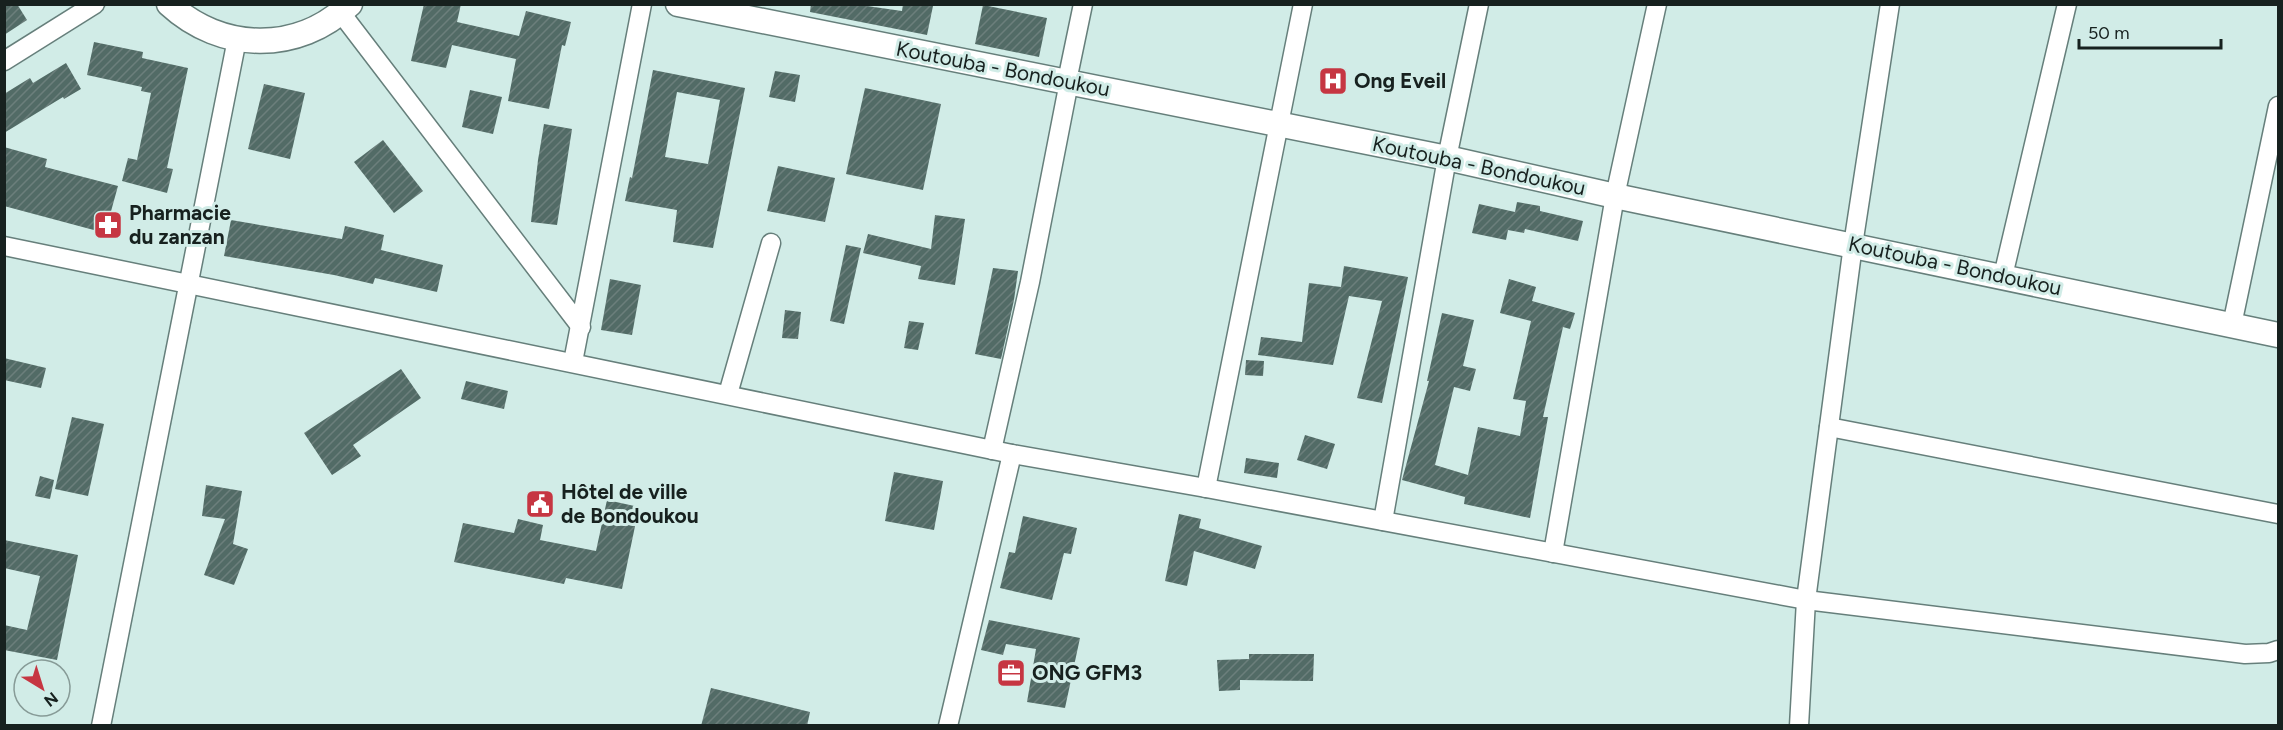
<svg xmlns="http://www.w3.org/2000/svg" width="2283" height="730" viewBox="0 0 2283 730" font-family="Figtree,sans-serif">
	<defs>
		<pattern id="building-hatch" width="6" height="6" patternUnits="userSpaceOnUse" patternTransform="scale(1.5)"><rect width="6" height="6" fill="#526b66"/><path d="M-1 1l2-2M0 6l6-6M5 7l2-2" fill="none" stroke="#6c7f7c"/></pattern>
	</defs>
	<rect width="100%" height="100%" fill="#d1ece7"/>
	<g fill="url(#building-hatch)" fill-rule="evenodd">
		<polygon points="4,4 17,4 27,20 4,35"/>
		<polygon points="424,4 461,4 457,22 519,36 526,11 571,22 565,46 562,45 549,109 508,101 516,59 452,45 446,68 411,61"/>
		<polygon points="811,4 853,4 902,11 903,4 933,6 927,35 810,12"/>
		<polygon points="983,5 1047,18 1039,57 975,44"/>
		<polygon points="94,42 143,52 142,58 188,68 167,168 173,169 167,193 122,181 128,158 137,160 151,93 141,91 142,87 87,75"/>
		<polygon points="66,63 81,89 64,99 63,97 4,133 4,94 30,78 33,83"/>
		<path d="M653,70L745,88L713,248L673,242L677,210L625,201L630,177L632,178ZM677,92L720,100L708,164L665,157Z"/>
		<polygon points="775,71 800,75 795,102 769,97"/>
		<polygon points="264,84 305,93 290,159 248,149"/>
		<polygon points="865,88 941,104 923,190 846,174"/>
		<polygon points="470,90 502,97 493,134 462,127"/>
		<polygon points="544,124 572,129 557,225 531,222 538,160"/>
		<polygon points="383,140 423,191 394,213 354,162"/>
		<polygon points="4,147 47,159 45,167 118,186 105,233 4,206"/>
		<polygon points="778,166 835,178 825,222 767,211"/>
		<polygon points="1517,202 1540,206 1540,211 1583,221 1578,241 1525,229 1524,233 1508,230 1506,240 1472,233 1479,204 1515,212"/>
		<polygon points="935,215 965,219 955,285 918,279 921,266 863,253 868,234 931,249"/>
		<polygon points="231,220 342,239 345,226 384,235 381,250 443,265 437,292 375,278 373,284 334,275 224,256"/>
		<polygon points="846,245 861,248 844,324 830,321"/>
		<polygon points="1344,266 1408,277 1382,403 1357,398 1382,301 1349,296 1333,365 1258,355 1261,337 1302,342 1309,283 1341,287"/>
		<polygon points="993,268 1018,271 1014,300 1001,359 975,354"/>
		<polygon points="610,279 641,285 632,335 601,330"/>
		<polygon points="1509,279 1536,287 1532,301 1575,313 1570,329 1563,327 1543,417 1548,417 1530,518 1464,504 1465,497 1402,480 1429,381 1427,381 1442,313 1474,320 1463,366 1476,369 1470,391 1454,387 1435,465 1468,475 1478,427 1520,436 1526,401 1513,399 1531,321 1500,313"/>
		<polygon points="785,310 801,312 798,339 782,338"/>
		<polygon points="909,321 924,323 918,350 904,348"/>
		<polygon points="4,358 46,368 41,388 4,380"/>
		<polygon points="1246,360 1264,361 1263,376 1245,375"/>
		<polygon points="401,369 421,398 353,445 361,456 332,475 304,433"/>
		<polygon points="466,381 508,391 504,409 461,399"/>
		<polygon points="72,417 104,424 88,496 55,489"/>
		<polygon points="1305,435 1335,444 1327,469 1297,460"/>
		<polygon points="1246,458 1279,463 1277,478 1244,473"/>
		<polygon points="894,472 943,481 934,530 885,521"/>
		<polygon points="40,476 54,480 50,499 35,496"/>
		<polygon points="206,485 242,491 233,544 248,549 234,585 204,575 225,519 202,516"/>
		<polygon points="607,500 639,507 622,589 566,578 564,584 454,562 463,523 514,533 518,519 543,525 540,540 596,551"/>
		<polygon points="1179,514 1201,519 1199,528 1262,546 1255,569 1194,551 1187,586 1165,581"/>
		<polygon points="1023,516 1077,528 1071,554 1064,553 1052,600 1000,588 1009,552 1015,553"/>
		<polygon points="4,540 78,555 57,660 4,650 4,625 27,630 40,576 4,568"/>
		<polygon points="989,620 1080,638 1065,708 1027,702 1036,649 1006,644 1003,655 981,650"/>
		<polygon points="1249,654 1314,654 1313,681 1240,680 1240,690 1219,691 1217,660 1249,659"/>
		<polygon points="711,688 810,712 807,726 701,726"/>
	</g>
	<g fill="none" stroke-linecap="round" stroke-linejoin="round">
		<g stroke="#667f7b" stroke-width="21">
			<g id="minor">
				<polyline points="341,13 581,327"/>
				<polyline points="4,61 95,4"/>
				<polyline points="1067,81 1083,4"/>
				<polyline points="4,246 1012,454 1206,488 1806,600 2245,654 2269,653 2278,650"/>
				<polyline points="2003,276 2067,4"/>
				<polyline points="2232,325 2278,106"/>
				<polyline points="573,362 642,4"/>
				<polyline points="728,394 771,243"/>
				<polyline points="1829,427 2278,514"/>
				<polyline points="992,450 1030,282 1069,82"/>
				<polyline points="1206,488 1303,4"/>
				<polyline points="1383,521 1447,158 1479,4"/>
				<polyline points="1553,553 1615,196 1657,4"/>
				<polyline points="101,726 237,39"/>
				<polyline points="948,726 1012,454"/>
				<polyline points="1799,726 1806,600 1853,245 1890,4"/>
			</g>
		</g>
		<g stroke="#667f7b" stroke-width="27">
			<g id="major">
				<path d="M169,4C221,52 298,54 350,4"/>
				<polyline points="678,4 1447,158 1615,196 2278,335"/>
			</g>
		</g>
		<use href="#minor" stroke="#fff" stroke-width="18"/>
		<use href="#major" stroke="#fff" stroke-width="24"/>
	</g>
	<defs>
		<g id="hospital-square" transform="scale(1.5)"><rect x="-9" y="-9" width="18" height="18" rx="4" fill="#c63642" stroke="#d1ece7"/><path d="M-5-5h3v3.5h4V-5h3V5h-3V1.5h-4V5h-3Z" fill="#fff"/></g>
		<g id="pharmacy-square" transform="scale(1.5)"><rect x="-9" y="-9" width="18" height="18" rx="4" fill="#c63642" stroke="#d1ece7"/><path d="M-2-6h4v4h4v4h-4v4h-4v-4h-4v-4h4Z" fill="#fff"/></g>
		<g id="civic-square" transform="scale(1.5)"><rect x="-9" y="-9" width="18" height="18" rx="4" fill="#c63642" stroke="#d1ece7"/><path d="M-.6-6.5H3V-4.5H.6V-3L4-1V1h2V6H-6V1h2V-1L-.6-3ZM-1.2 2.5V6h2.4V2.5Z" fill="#fff"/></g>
		<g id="office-square" transform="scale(1.5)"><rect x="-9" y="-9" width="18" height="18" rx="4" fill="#c63642" stroke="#d1ece7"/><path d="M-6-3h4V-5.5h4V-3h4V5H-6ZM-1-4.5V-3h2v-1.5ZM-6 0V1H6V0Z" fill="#fff"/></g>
	</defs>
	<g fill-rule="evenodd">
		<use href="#hospital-square" x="1333" y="81"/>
		<use href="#pharmacy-square" x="108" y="225"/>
		<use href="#civic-square" x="540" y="504"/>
		<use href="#office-square" x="1011" y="673"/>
	</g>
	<g text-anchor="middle" stroke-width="6" stroke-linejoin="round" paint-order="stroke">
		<g font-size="21" fill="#17211f" stroke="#d1ece7">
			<text transform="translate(1003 69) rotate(11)" y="7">Koutouba - Bondoukou</text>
			<text transform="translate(1479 166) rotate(12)" y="7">Koutouba - Bondoukou</text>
			<text transform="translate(1955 266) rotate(12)" y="7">Koutouba - Bondoukou</text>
		</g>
		<g font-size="21" font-weight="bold" fill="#17211f" stroke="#d1ece7" text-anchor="start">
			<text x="1354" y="88">Ong Eveil</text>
			<text x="129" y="220">Pharmacie<tspan x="129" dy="24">du zanzan</tspan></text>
			<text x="561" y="499">Hôtel de ville<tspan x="561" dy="24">de Bondoukou</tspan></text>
			<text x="1032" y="680">ONG GFM3</text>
		</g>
	</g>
	<rect width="2283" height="730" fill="none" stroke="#17211f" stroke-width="12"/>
	<g transform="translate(42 688) rotate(142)"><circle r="28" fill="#d1ece7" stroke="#879b97" stroke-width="1.5"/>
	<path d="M0-4.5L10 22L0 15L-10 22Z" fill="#c63642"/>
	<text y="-9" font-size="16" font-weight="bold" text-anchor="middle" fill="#17211f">N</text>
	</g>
	<path d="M2079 39v9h142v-9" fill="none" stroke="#17211f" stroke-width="3"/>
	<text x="2088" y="39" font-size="18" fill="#17211f" stroke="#d1ece7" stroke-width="4.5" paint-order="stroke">50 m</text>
</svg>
